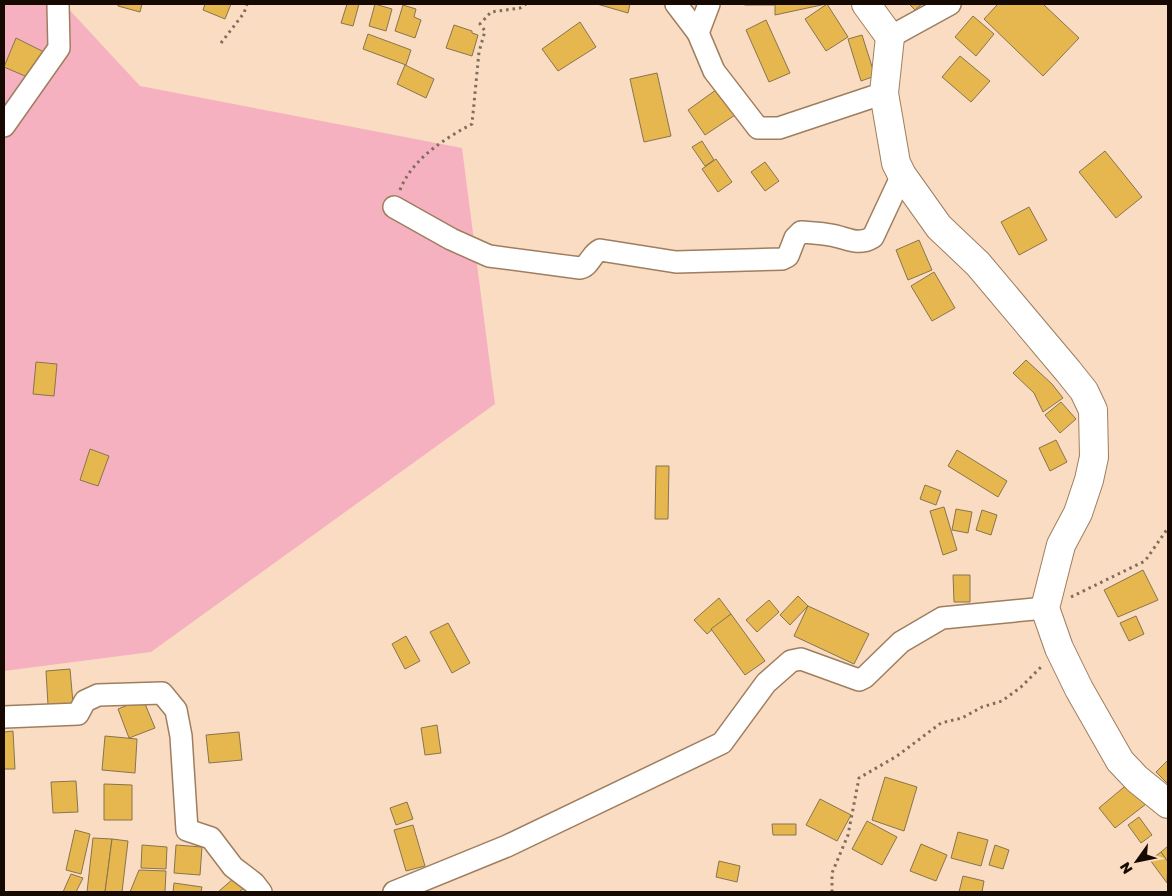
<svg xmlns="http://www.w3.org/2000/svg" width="1172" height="896" viewBox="0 0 1172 896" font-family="'Golos Text',sans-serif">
	<rect width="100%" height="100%" fill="#f9dcc1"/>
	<polygon fill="#f6b1c1" points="4,4 64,4 140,86 462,148 495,404 151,652 4,671"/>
	<g fill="#e7b74f" stroke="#88744d">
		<polygon points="118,4 142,4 140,12 118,6"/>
		<polygon points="205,4 231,4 225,19 203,10"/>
		<polygon points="347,4 359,4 353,26 341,23"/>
		<polygon points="375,4 392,9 386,31 369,26"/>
		<polygon points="597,4 630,4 628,13"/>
		<rect x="745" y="4" width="29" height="1"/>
		<polygon points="775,4 826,4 775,15"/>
		<polygon points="827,4 848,37 826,51 805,19"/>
		<polygon points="909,4 922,4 915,10"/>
		<polygon points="998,4 1043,4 1079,38 1043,76 984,19"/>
		<polygon points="403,5 416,9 414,17 421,20 415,38 395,31"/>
		<polygon points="973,16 994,34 976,56 955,37"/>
		<polygon points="766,20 790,73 769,82 746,30"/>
		<polygon points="580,22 596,47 558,71 542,49"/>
		<polygon points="454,25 472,31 472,33 478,35 472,56 446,48"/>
		<polygon points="368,34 411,50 406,65 363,49"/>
		<polygon points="862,35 875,76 861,81 848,39"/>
		<polygon points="16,38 44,52 32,79 4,67"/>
		<polygon points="960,56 990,81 971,102 942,77"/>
		<polygon points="405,65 434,79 426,98 397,84"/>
		<polygon points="657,73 671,136 644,142 630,79"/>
		<polygon points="720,87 738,113 705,135 688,110"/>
		<polygon points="702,141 714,160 705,166 692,147"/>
		<polygon points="1105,151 1142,197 1116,218 1079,172"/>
		<polygon points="716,159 732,182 718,192 702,169"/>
		<polygon points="765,162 779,181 765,191 751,172"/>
		<polygon points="1029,207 1047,240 1019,255 1001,222"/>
		<polygon points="919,240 932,270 908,280 896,250"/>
		<polygon points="934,272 955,308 932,321 911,286"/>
		<polygon points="1026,360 1052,384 1063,398 1043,412 1034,393 1013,373"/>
		<polygon points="36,362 57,364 54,396 33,394"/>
		<polygon points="1061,402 1076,419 1060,433 1045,415"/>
		<polygon points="1056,440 1067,462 1050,471 1039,448"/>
		<polygon points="90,449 109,456 98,486 80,480"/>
		<polygon points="957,450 1007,481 998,497 948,466"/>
		<polygon points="656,466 669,466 668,519 655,519"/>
		<polygon points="925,485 941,491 936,505 920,499"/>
		<polygon points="944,507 957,550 943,555 930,511"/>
		<polygon points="956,509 972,512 968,533 952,530"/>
		<polygon points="982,510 997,515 991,535 976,530"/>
		<polygon points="1143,570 1158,600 1118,617 1104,590"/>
		<polygon points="953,575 970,575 970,602 954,602"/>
		<polygon points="798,596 808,606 790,625 780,615"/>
		<polygon points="719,598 731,614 707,634 694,620"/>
		<polygon points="769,600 779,612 757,632 746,620"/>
		<polygon points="808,606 869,634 854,664 794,636"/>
		<polygon points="731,614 765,661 745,675 711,629"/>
		<polygon points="1136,616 1144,634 1129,641 1120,623"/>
		<polygon points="448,623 470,663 452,673 430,632"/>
		<polygon points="406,636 420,661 405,669 392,644"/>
		<polygon points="70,669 73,703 48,705 46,671"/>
		<polygon points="143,699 155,728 129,738 118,709"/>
		<polygon points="437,725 441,753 425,755 421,728"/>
		<polygon points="13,731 15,769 4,769 4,732"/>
		<polygon points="239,732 242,760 209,763 206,735"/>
		<polygon points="105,736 137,739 135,773 102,770"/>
		<polygon points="1168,760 1168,784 1156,772"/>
		<polygon points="885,777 917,787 904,831 872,820"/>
		<polygon points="76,781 78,812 53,813 51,782"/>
		<polygon points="1130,782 1146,804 1115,828 1099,808"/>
		<polygon points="104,784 132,785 132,820 104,820"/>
		<polygon points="820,799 851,815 837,841 806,825"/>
		<polygon points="407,802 413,819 396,825 390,808"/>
		<polygon points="1139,817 1152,835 1141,843 1128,825"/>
		<polygon points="867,821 897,837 882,865 852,849"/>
		<polygon points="772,824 796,824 796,835 773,835"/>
		<polygon points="413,825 425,866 406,871 394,830"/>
		<polygon points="75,830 90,834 81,874 66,870"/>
		<polygon points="958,832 988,840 981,866 951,858"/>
		<polygon points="93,838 112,839 105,892 87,892"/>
		<polygon points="112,839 128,841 122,892 105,892"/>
		<polygon points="921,844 947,855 936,881 910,871"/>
		<polygon points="142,845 167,847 166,869 141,868"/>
		<polygon points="176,845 202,847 200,875 174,873"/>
		<polygon points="995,845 1009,850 1003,869 989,865"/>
		<polygon points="1168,846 1168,862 1161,852"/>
		<polygon points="1161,852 1168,862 1167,883 1150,860"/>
		<polygon points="719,861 740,866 737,882 716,877"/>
		<polygon points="139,870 166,871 165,892 130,892"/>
		<polygon points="71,874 83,878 76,892 63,892"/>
		<polygon points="963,876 984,881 982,892 959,892"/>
		<polygon points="234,878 244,888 239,892 218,892"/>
		<polygon points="174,883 202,887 201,892 173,892"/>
	</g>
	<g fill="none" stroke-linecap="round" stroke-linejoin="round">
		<g stroke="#9f7e5f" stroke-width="24">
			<g id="street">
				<polyline points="676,4 698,33 714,71 758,128 779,128 884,93"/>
				<polyline points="698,33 709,4"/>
				<polyline points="890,37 950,4"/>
				<polyline points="4,126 59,48 58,4"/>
				<path d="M394,207L451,239L489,256L580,268C590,266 591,254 600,250L676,262L782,259L788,256L795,238L801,232C811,233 821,233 830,235C846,237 857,247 873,237L902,175"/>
				<polyline points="4,717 78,714 85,701 98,695 162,693 176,710 181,736 187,830 211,838 233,867 254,883 261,892"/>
				<polyline points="394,892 507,846 722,743 766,683 791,661 801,659 859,680 865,677 901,642 942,618 1045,608"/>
			</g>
		</g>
		<g stroke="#9f7e5f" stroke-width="30">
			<polyline id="secondary" points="866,4 890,37 884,93 896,163 902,175 939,227 978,264 1068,371 1084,391 1093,410 1094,457 1089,480 1078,513 1061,545 1045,608 1059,648 1079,689 1120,761 1137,779 1168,804"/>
		</g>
		<g stroke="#816d5c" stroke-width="3" stroke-dasharray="2.5 4" stroke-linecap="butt">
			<polyline points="221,43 244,13 247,4"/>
			<path d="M400,190C412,159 444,139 472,124L479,52L485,31L480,24L491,12L520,8L526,4"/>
			<polyline points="1071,597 1145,561 1168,528"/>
			<polyline points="832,892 832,873 848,835 859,778 897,756 941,723 962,718 982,707 1002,701 1021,687 1043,665"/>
		</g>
		<use href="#street" stroke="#fff" stroke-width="21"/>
		<use href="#secondary" stroke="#fff" stroke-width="28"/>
	</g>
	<rect width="1172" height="896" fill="none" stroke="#150901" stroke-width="10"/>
	<g transform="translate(1137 861) rotate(237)" stroke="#f9dcc1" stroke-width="4" paint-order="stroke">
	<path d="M0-4L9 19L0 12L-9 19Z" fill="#150901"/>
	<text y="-8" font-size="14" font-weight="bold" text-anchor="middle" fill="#150901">N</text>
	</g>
</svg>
